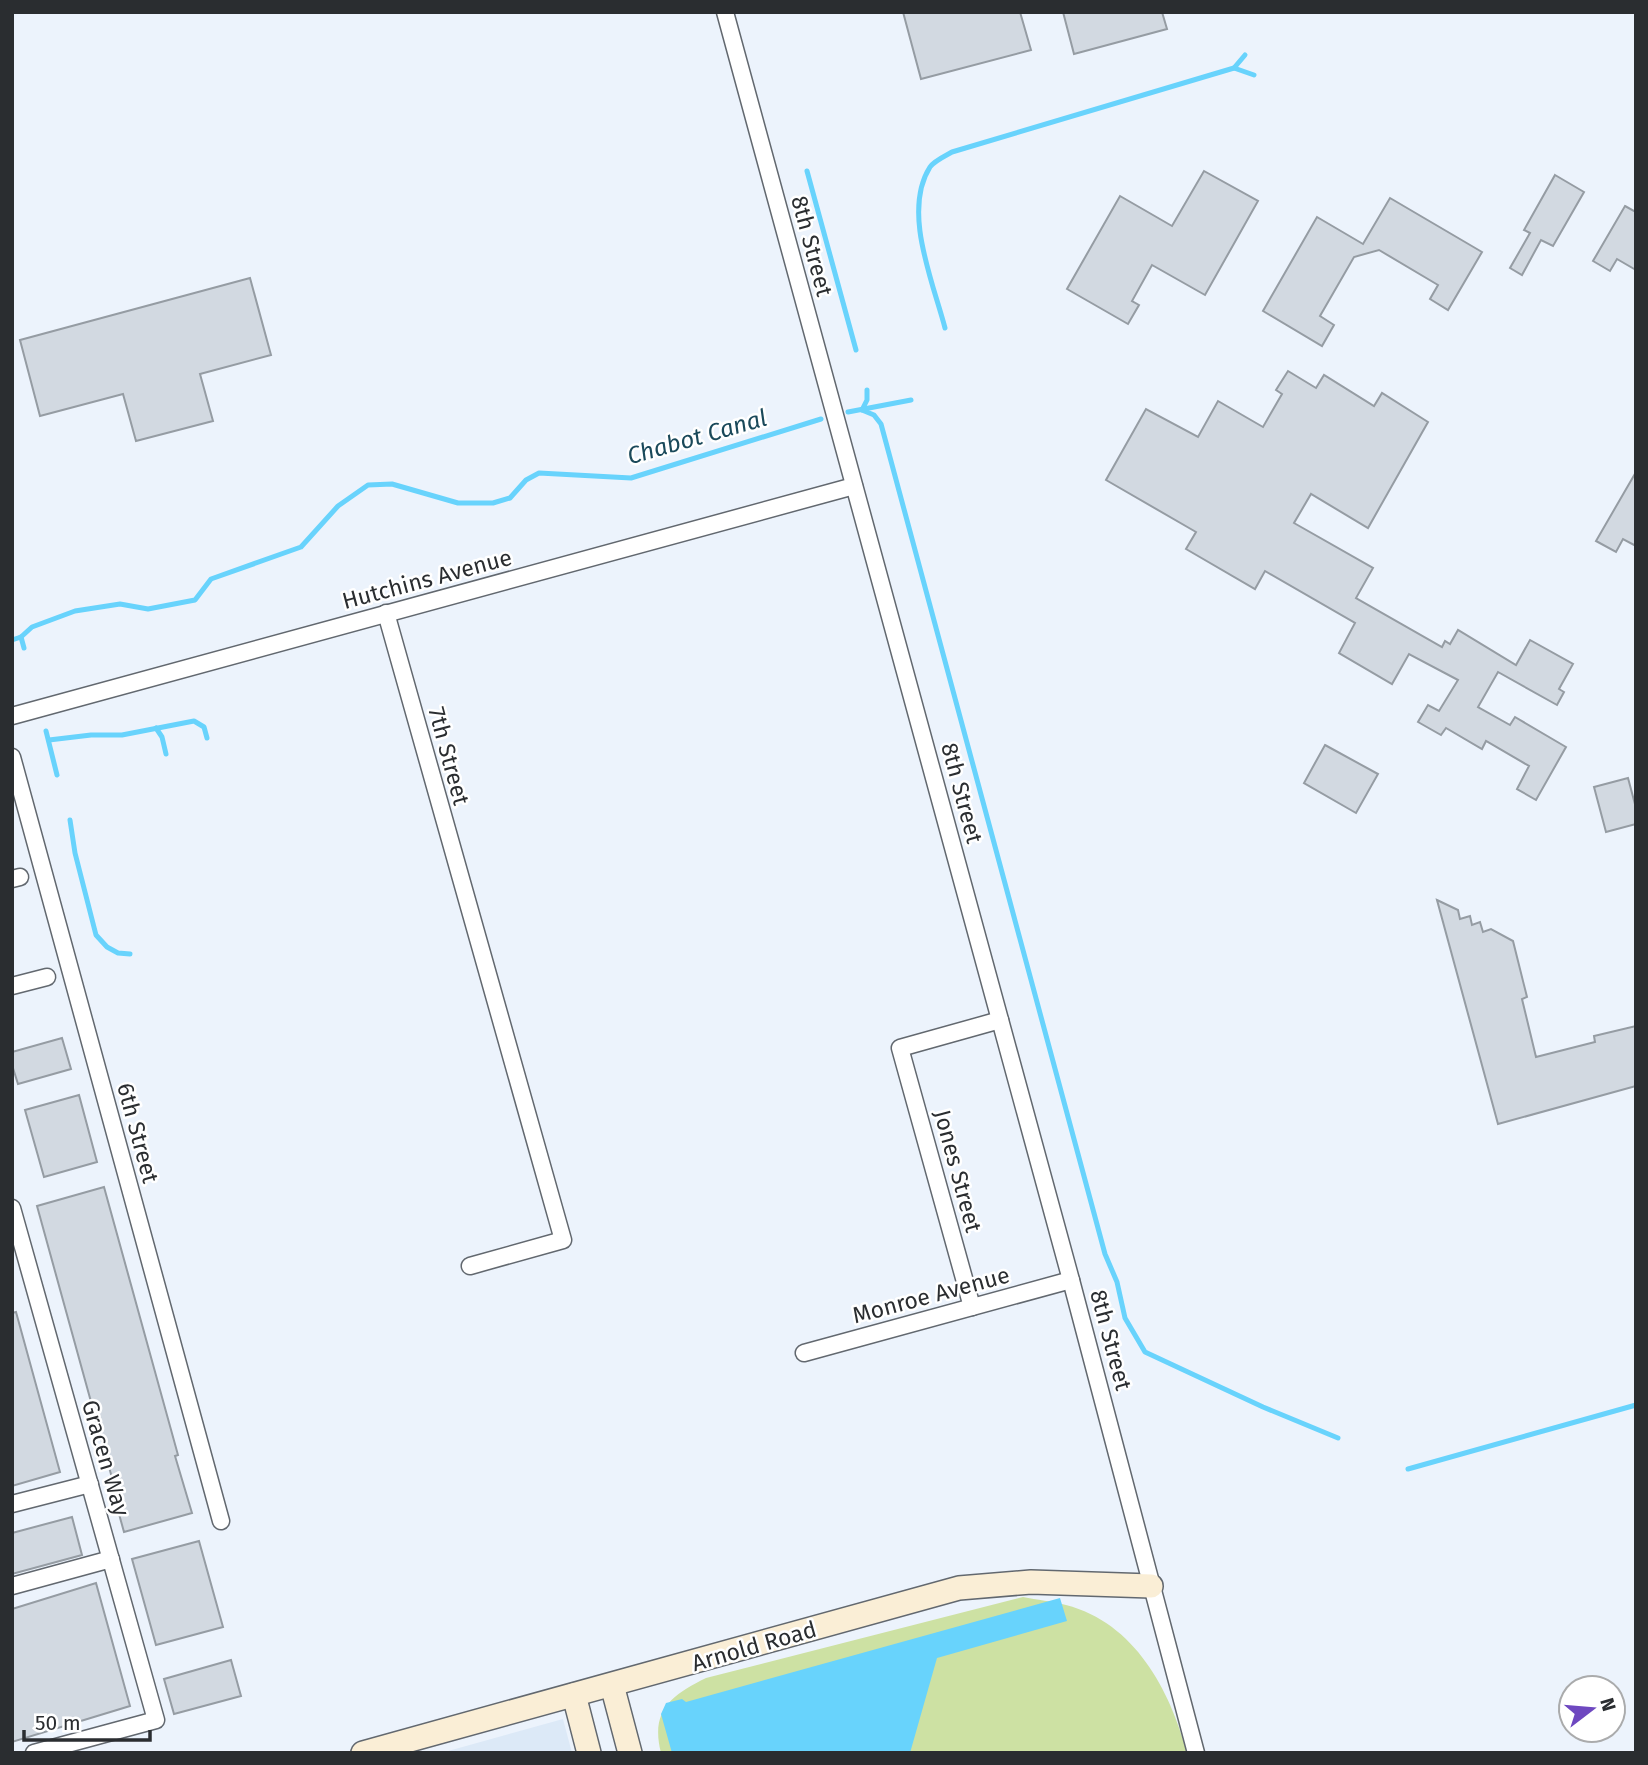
<svg xmlns="http://www.w3.org/2000/svg" width="1648" height="1765" viewBox="0 0 1648 1765" font-family="'Fira Sans',sans-serif">
	<rect width="100%" height="100%" fill="#ecf3fc"/>
	<polygon fill="#dce9f7" points="563,1719 572,1753 441,1753"/>
	<path fill="#cde1a3" d="M1023,1597C1037,1600 1052,1601 1066,1605C1135,1623 1170,1690 1187,1753H661C650,1710 672,1695 706,1678Z"/>
	<polygon fill="#68d3fc" points="1060,1598 1067,1621 937,1658 910,1753 672,1753 661,1714 666,1703 682,1699 686,1702"/>
	<g fill="none" stroke-linecap="round" stroke-linejoin="round">
		<g stroke="#68d3fc" stroke-width="5">
			<polyline points="1234,68 1245,55"/>
			<polyline points="807,171 856,350"/>
			<path d="M945,328C933,282 902,211 930,167C934,161 945,156 952,152L1234,68L1254,75"/>
			<polyline points="862,410 874,415 881,424 1105,1254 1117,1282 1125,1318 1145,1352 1263,1407 1338,1438"/>
			<polyline points="862,410 867,400 867,390"/>
			<polyline points="848,412 911,400"/>
			<polyline points="21,637 24,648"/>
			<polyline points="12,640 21,637 32,627 75,611 120,604 148,609 195,600 211,579 301,547 338,506 368,485 392,484 458,503 493,503 510,498 526,480 539,473 631,478 821,419"/>
			<polyline points="156,728 162,737 166,754"/>
			<polyline points="46,731 57,775"/>
			<polyline points="49,740 91,735 122,735 194,721 204,727 207,738"/>
			<polyline points="70,820 75,853 96,935 107,947 118,953 130,954"/>
			<polyline points="1408,1469 1636,1405"/>
		</g>
	</g>
	<g fill="#d2d9e1" stroke="#959ca3" stroke-width="2">
		<polygon points="903,12 1020,12 1031,50 921,79"/>
		<polygon points="1063,12 1162,12 1167,29 1074,54"/>
		<polygon points="1204,171 1258,201 1205,295 1152,265 1132,301 1139,305 1128,324 1067,289 1120,196 1172,226"/>
		<polygon points="1555,175 1584,192 1553,246 1541,240 1522,275 1510,268 1530,233 1524,230"/>
		<polygon points="1390,198 1482,252 1448,310 1430,299 1438,285 1379,250 1354,257 1320,316 1334,325 1322,346 1263,311 1317,217 1363,244"/>
		<polygon points="1625,206 1636,212 1636,270 1617,259 1610,271 1593,261"/>
		<polygon points="250,278 271,355 200,374 213,421 136,441 123,394 40,416 20,340"/>
		<polygon points="1288,371 1316,388 1324,375 1374,406 1382,393 1428,422 1368,528 1311,494 1294,523 1373,568 1356,598 1442,647 1445,641 1450,644 1458,630 1516,665 1530,640 1573,664 1559,689 1564,692 1557,705 1498,672 1478,707 1510,725 1515,717 1566,747 1536,800 1517,789 1529,766 1486,741 1482,749 1446,728 1441,735 1418,722 1428,705 1439,711 1458,680 1409,654 1392,684 1339,653 1355,623 1265,571 1255,589 1186,549 1196,532 1106,480 1146,409 1198,437 1218,401 1263,427 1282,394 1276,390"/>
		<polygon points="1636,472 1636,546 1623,539 1616,552 1596,541"/>
		<polygon points="1325,745 1378,774 1356,813 1304,783"/>
		<polygon points="1628,778 1636,808 1636,824 1606,832 1594,787"/>
		<polygon points="1437,900 1458,910 1460,919 1470,916 1472,925 1480,922 1483,932 1491,929 1513,941 1527,997 1522,999 1536,1057 1595,1042 1594,1036 1636,1026 1636,1086 1498,1124"/>
		<polygon points="62,1038 71,1069 18,1084 12,1065 12,1052"/>
		<polygon points="79,1095 97,1162 44,1177 25,1110"/>
		<polygon points="104,1187 178,1455 175,1456 192,1513 124,1532 114,1496 117,1496 37,1206"/>
		<polygon points="16,1312 60,1472 12,1486 12,1313"/>
		<polygon points="72,1517 82,1555 12,1574 12,1533"/>
		<polygon points="199,1541 223,1627 156,1645 132,1559"/>
		<polygon points="96,1583 130,1706 12,1742 12,1609"/>
		<polygon points="231,1660 241,1696 174,1714 164,1679"/>
	</g>
	<g fill="none" stroke-linecap="round" stroke-linejoin="round">
		<g stroke="#62686f" stroke-width="19">
			<g id="street">
				<polyline points="725,12 1071,1280 1196,1753"/>
				<polyline points="386,613 563,1240 470,1266"/>
				<polyline points="12,716 854,486"/>
				<polyline points="12,757 221,1521"/>
				<polyline points="12,879 20,877"/>
				<polyline points="12,986 47,977"/>
				<polyline points="12,1208 156,1720 34,1753"/>
				<polyline points="972,1307 900,1048 1000,1020"/>
				<polyline points="804,1353 1071,1280"/>
				<polyline points="12,1504 90,1484"/>
				<polyline points="12,1586 111,1559"/>
			</g>
		</g>
		<g stroke="#62686f" stroke-width="26">
			<g id="secondary">
				<polyline points="612,1685 630,1753"/>
				<polyline points="574,1695 589,1753"/>
				<polyline points="363,1753 959,1588 1031,1582 1151,1586"/>
			</g>
		</g>
		<use href="#street" stroke="#fff" stroke-width="16"/>
		<use href="#secondary" stroke="#faeed6" stroke-width="23"/>
	</g>
	<g text-anchor="middle" stroke-width="5" stroke-linejoin="round" paint-order="stroke">
		<g font-size="23" fill="#2a2d30" stroke="#fff">
			<text transform="translate(812 246) rotate(75)" y="8">8th Street</text>
			<text transform="translate(427 579) rotate(-15)" y="8">Hutchins Avenue</text>
			<text transform="translate(449 756) rotate(75)" y="8">7th Street</text>
			<text transform="translate(962 793) rotate(75)" y="8">8th Street</text>
			<text transform="translate(138 1133) rotate(75)" y="8">6th Street</text>
			<text transform="translate(958 1171) rotate(75)" y="8">Jones Street</text>
			<text transform="translate(931 1295) rotate(-15)" y="8">Monroe Avenue</text>
			<text transform="translate(1111 1340) rotate(75)" y="8">8th Street</text>
			<text transform="translate(106 1458) rotate(74)" y="8">Gracen Way</text>
			<text transform="translate(754 1646) rotate(-16)" y="8">Arnold Road</text>
		</g>
		<g font-size="24" font-style="italic" fill="#1a495a" stroke="#fff">
			<text transform="translate(697 437) rotate(-16)" y="8">Chabot Canal</text>
		</g>
	</g>
	<rect width="1648" height="1765" fill="none" stroke="#2a2d30" stroke-width="28"/>
	<g transform="translate(1592 1709) rotate(74)"><circle r="33" fill="#ffffff" stroke="#aaabac" stroke-width="2"/>
	<path d="M0-5L12 26L0 18L-12 26Z" fill="#6e48c0"/>
	<text y="-10" font-size="19" font-weight="bold" text-anchor="middle" fill="#2a2d30">N</text>
	</g>
	<path d="M24 1730v10h126v-10" fill="none" stroke="#2a2d30" stroke-width="3.5"/>
	<text x="35" y="1730" font-size="21" fill="#2a2d30" stroke="#ffffff" stroke-width="5" paint-order="stroke">50 m</text>
</svg>
